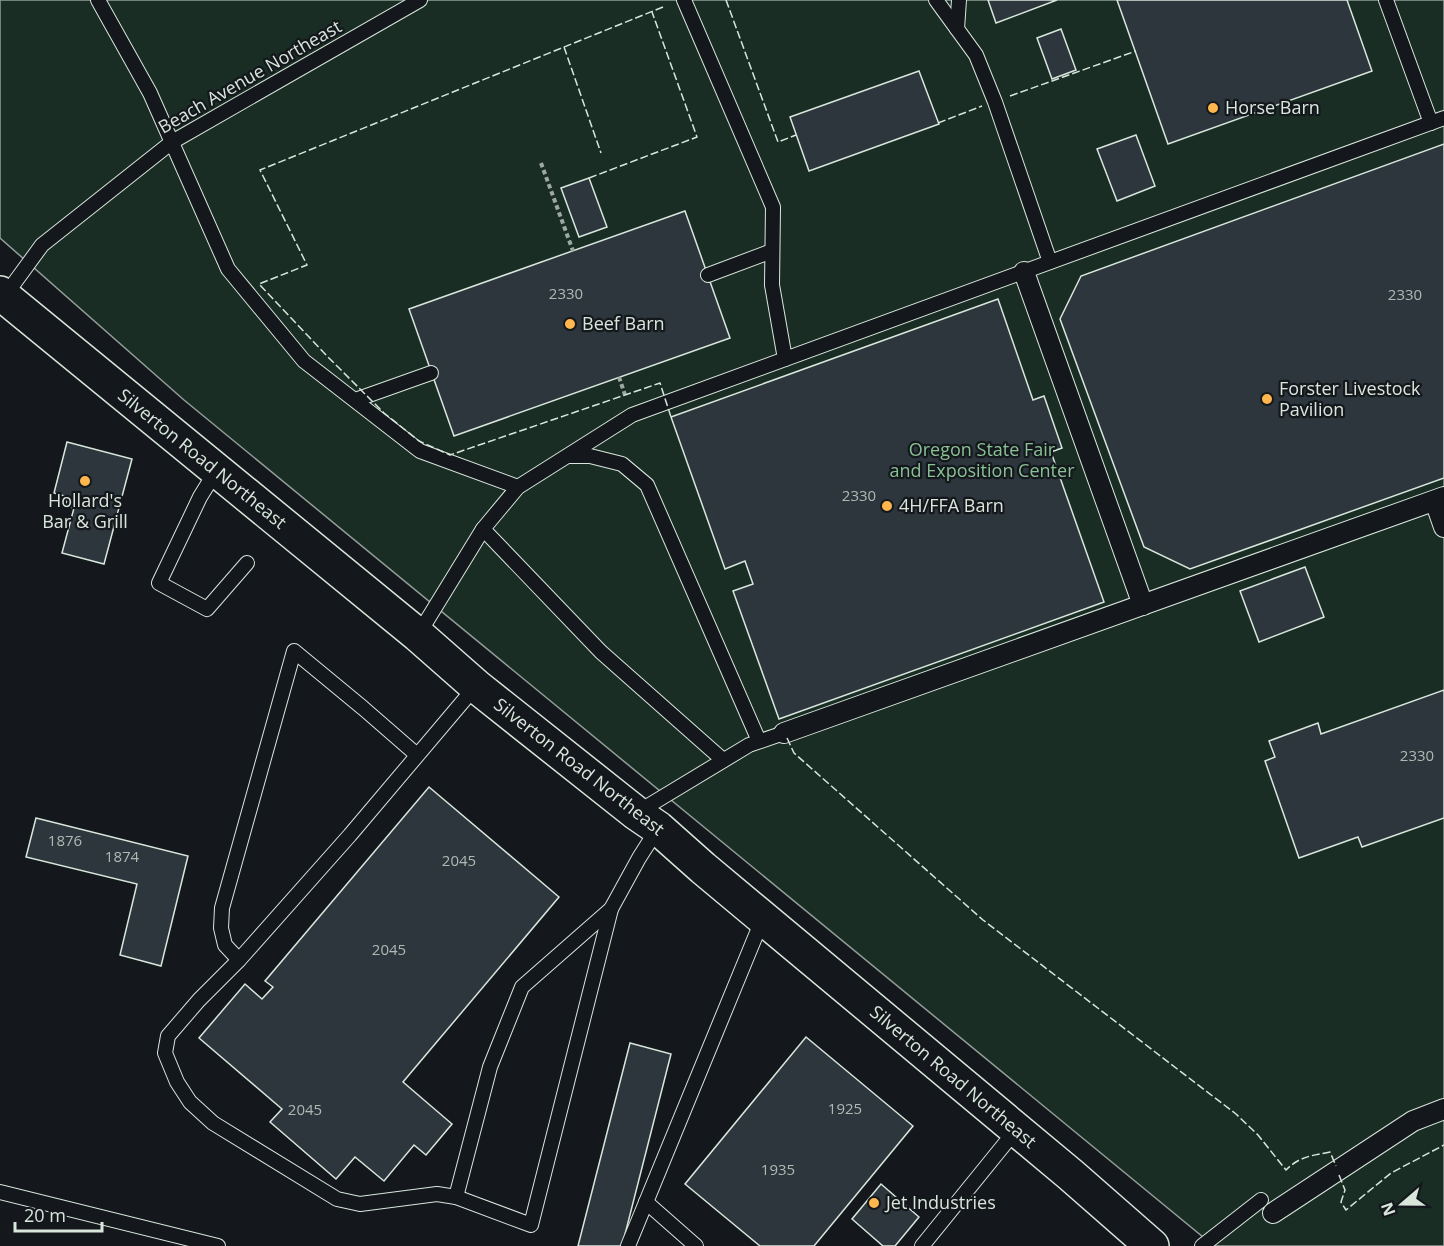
<svg xmlns="http://www.w3.org/2000/svg" width="1444" height="1246" viewBox="0 0 1444 1246" font-family="'Open Sans',sans-serif">
	<rect width="100%" height="100%" fill="#14181c"/>
	<polygon fill="#1a2d24" stroke="#939e99" stroke-width="1.5" points="0,0 1444,0 1444,1246 1214,1246 184,400 0,238"/>
	<g fill="#2c363c" stroke="#d8e6dc" stroke-width="1.5">
		<polygon points="988,0 1057,0 996,23"/>
		<polygon points="1117,0 1347,0 1372,71 1168,144"/>
		<polygon points="1061,29 1076,70 1052,79 1037,38"/>
		<polygon points="919,71 939,124 809,171 790,117"/>
		<polygon points="1136,135 1155,186 1117,201 1097,149"/>
		<polygon points="1444,144 1444,478 1190,569 1144,547 1060,319 1081,276"/>
		<polygon points="589,178 607,227 579,237 561,188"/>
		<polygon points="685,211 730,338 454,436 409,309"/>
		<polygon points="998,299 1033,400 1044,396 1062,448 1051,452 1104,602 779,719 733,591 753,584 745,561 725,569 671,417"/>
		<polygon points="67,442 132,459 104,564 62,553 74,508 65,506 68,497 54,493"/>
		<polygon points="1305,567 1324,617 1259,642 1240,591"/>
		<polygon points="1444,690 1444,818 1362,847 1358,837 1299,858 1265,761 1275,757 1269,741 1318,723 1321,734"/>
		<polygon points="429,787 559,897 403,1082 452,1124 426,1155 414,1145 384,1181 355,1157 336,1179 270,1122 282,1109 199,1038 245,984 262,999 273,987 265,981"/>
		<polygon points="36,818 188,856 161,966 120,955 137,884 26,857"/>
		<polygon points="806,1037 913,1126 814,1246 760,1246 685,1184"/>
		<polygon points="630,1043 671,1054 622,1246 578,1246"/>
		<polygon points="881,1184 919,1217 895,1246 883,1246 852,1219"/>
	</g>
	<g fill="none" stroke-linecap="round" stroke-linejoin="round">
		<g stroke="#d8e6dc" stroke-width="16">
			<g id="service">
				<polyline points="98,0 150,93 228,269 304,361 420,451 518,487"/>
				<polyline points="684,0 773,207 772,285 785,359"/>
				<polyline points="936,0 976,55 995,102 1050,262"/>
				<polyline points="1386,0 1431,123"/>
				<polyline points="957,29 959,0"/>
				<polyline points="708,275 772,251"/>
				<polyline points="4,297 42,245 172,142 420,0"/>
				<polyline points="355,400 431,373"/>
				<polyline points="569,456 590,456 622,464 647,485 759,741"/>
				<polyline points="216,471 200,497 159,583 207,609 247,563"/>
				<polyline points="483,529 601,652 723,760"/>
				<polyline points="418,635 483,529 518,487 632,415 1444,118"/>
				<polyline points="476,686 350,835 239,960 199,1000 168,1036 165,1053 177,1082 190,1102 213,1123 337,1199 360,1204 437,1194 456,1197 531,1225 611,909 639,858 658,828"/>
				<polyline points="638,812 749,745 784,733"/>
				<polyline points="239,960 225,945 221,928 222,908 294,651 363,708 417,755"/>
				<polyline points="0,1192 218,1246"/>
				<polyline points="456,1197 490,1067 522,987 611,909"/>
				<polyline points="646,1202 696,1246"/>
				<polyline points="628,1246 763,918"/>
				<polyline points="922,1246 1016,1130"/>
				<polyline points="1202,1246 1261,1200"/>
			</g>
		</g>
		<g stroke="#d8e6dc" stroke-width="22">
			<g id="pedestrian">
				<polyline points="1024,272 1143,605"/>
				<polyline points="1435,501 1444,527"/>
				<polyline points="784,733 1444,497"/>
				<polyline points="1273,1213 1413,1121 1444,1109"/>
			</g>
		</g>
		<g stroke="#d8e6dc" stroke-width="36">
			<polyline id="primary" points="0,293 418,635 476,686 636,813 658,828 703,868 1071,1175 1152,1246"/>
		</g>
		<g stroke="#9da8a2" stroke-width="4" stroke-dasharray="4.5 3" stroke-linecap="butt">
			<polyline points="541,163 573,251"/>
			<polyline points="619,377 625,395"/>
		</g>
		<use href="#service" stroke="#14181c" stroke-width="14"/>
		<use href="#pedestrian" stroke="#14181c" stroke-width="20"/>
		<use href="#primary" stroke="#14181c" stroke-width="33"/>
		<g stroke="#d8e6dc" stroke-width="1.5" stroke-dasharray="8 3" stroke-linecap="butt">
			<polyline points="726,0 778,142 796,135"/>
			<polyline points="663,7 260,170 307,265 259,284 327,356 384,413 419,441 450,455 660,383 671,417"/>
			<polyline points="564,47 601,153"/>
			<polyline points="1010,96 1136,51"/>
			<polyline points="938,123 982,106"/>
			<polyline points="589,178 697,137 652,12"/>
			<path d="M787,738L794,753L983,920L1236,1114L1258,1135L1286,1170C1300,1156 1311,1156 1330,1152L1336,1166"/>
			<polyline points="1339,1175 1345,1190 1341,1202 1346,1210 1391,1173 1444,1145"/>
		</g>
	</g>
	<g fill="#ffb74d" stroke="#14181c" stroke-width="2">
		<circle cx="1213" cy="108" r="6"/>
		<circle cx="570" cy="324" r="6"/>
		<circle cx="1267" cy="399" r="6"/>
		<circle cx="85" cy="481" r="6"/>
		<circle cx="887" cy="506" r="6"/>
		<circle cx="874" cy="1203" r="6"/>
	</g>
	<g text-anchor="middle" stroke-width="4.5" stroke-linejoin="round" paint-order="stroke">
		<g font-size="15" fill="#adbab4">
			<text x="566" y="299">2330</text>
			<text x="1405" y="300">2330</text>
			<text x="859" y="501">2330</text>
			<text x="1417" y="761">2330</text>
			<text x="65" y="846">1876</text>
			<text x="122" y="862">1874</text>
			<text x="459" y="866">2045</text>
			<text x="389" y="955">2045</text>
			<text x="845" y="1114">1925</text>
			<text x="305" y="1115">2045</text>
			<text x="778" y="1175">1935</text>
		</g>
		<g font-size="18" fill="#d8e6dc" stroke="#14181c">
			<text transform="translate(250 77) rotate(-30)" y="6">Beach Avenue Northeast</text>
			<text transform="translate(202 459) rotate(39)" y="6">Silverton Road Northeast</text>
			<text transform="translate(579 767) rotate(38)" y="6">Silverton Road Northeast</text>
			<text transform="translate(953 1077) rotate(40)" y="6">Silverton Road Northeast</text>
		</g>
		<g font-size="18" fill="#d8e6dc" stroke="#14181c" text-anchor="start">
			<text x="1225" y="114">Horse Barn</text>
			<text x="582" y="330">Beef Barn</text>
			<text x="1279" y="395">Forster Livestock<tspan x="1279" dy="21">Pavilion</tspan></text>
			<text x="85" y="507" text-anchor="middle">Hollard's<tspan x="85" dy="21">Bar &amp; Grill</tspan></text>
			<text x="899" y="512">4H/FFA Barn</text>
			<text x="886" y="1209">Jet Industries</text>
		</g>
		<g font-size="18" fill="#8ac095" stroke="#14181c">
			<text x="982" y="456">Oregon State Fair<tspan x="982" dy="21">and Exposition Center</tspan></text>
		</g>
	</g>
	<g transform="translate(1402 1204) rotate(250)" stroke="#14181c" stroke-width="4.5" paint-order="stroke">
	<path d="M0-4.5L10 22L0 15L-10 22Z" fill="#d8e6dc"/>
	<text y="-9" font-size="16" font-weight="bold" text-anchor="middle" fill="#d8e6dc">N</text>
	</g>
	<path d="M15 1222v9h87v-9" fill="none" stroke="#d8e6dc" stroke-width="3"/>
	<text x="24" y="1222" font-size="18" fill="#d8e6dc" stroke="#14181c" stroke-width="4.5" paint-order="stroke">20 m</text>
</svg>
